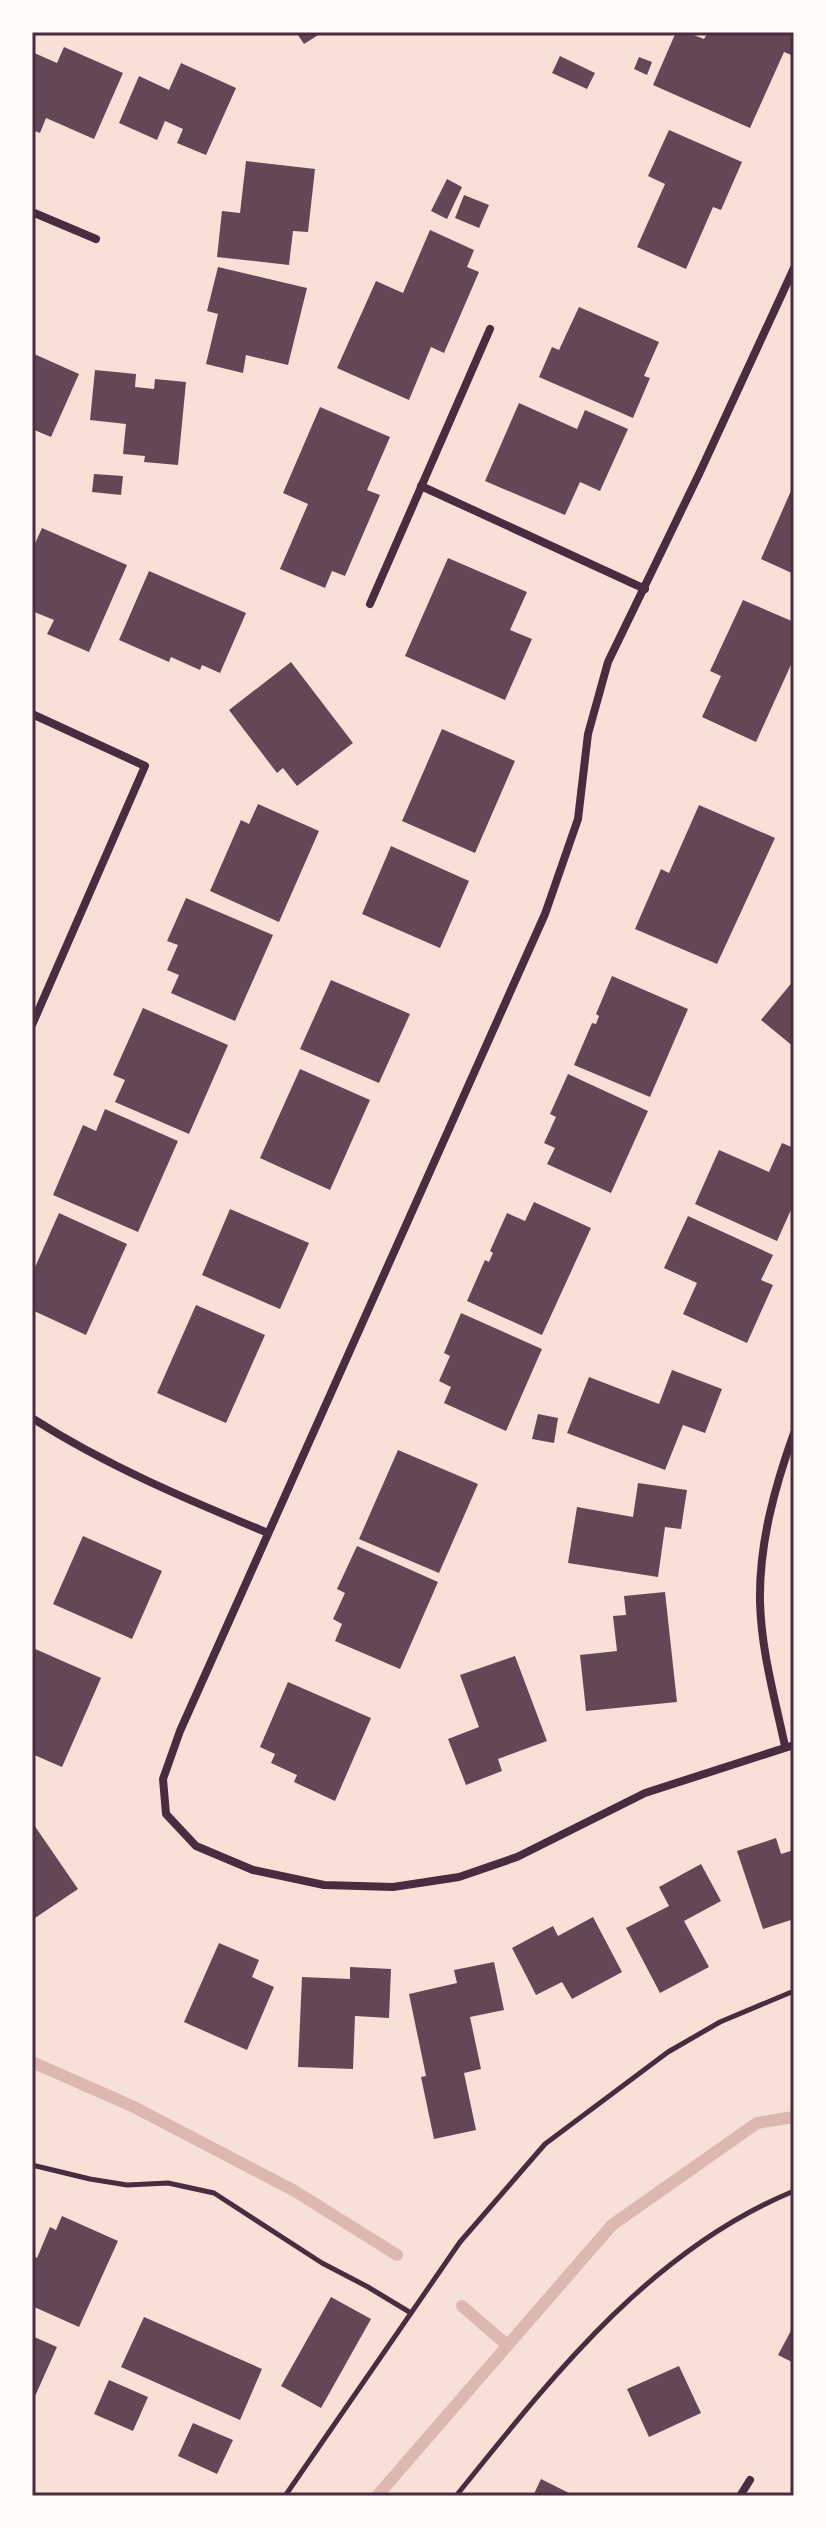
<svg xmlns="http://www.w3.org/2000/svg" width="826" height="2528" viewBox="0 0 826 2528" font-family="'Open Sans',sans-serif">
	<rect width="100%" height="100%" fill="#f7e1d7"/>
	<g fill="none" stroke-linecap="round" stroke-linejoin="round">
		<g stroke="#dcb8b0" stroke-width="12">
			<polyline points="32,2062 132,2106 293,2190 397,2255"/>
			<polyline points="462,2306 507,2345"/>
			<polyline points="377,2496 612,2225 757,2123 794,2117"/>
		</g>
	</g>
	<g fill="#644757">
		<polygon points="296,32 323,32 304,44"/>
		<polygon points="676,32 686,32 704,39 708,32 794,32 794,56 784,52 750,128 653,85"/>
		<polygon points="64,47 123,73 94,139 46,118 40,133 32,130 32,52 57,63"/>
		<polygon points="560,56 595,73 587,89 552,73"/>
		<polygon points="639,57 652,62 647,75 634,69"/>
		<polygon points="181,63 236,88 206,155 177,143 183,129 165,121 157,140 119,123 139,76 169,90"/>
		<polygon points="669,130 742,162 721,210 713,207 686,269 637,247 665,184 648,176"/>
		<polygon points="246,161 315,169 308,232 293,231 289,265 217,257 222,211 240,213"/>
		<polygon points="447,179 462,187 447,219 431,211"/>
		<polygon points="464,195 489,205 479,228 455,218"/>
		<polygon points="430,230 474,250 467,267 479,272 444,353 431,347 409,400 337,368 376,281 403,293"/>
		<polygon points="218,267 307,288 288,365 246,355 243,373 206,364 218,314 207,311"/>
		<polygon points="579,307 659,342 644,376 650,378 633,418 539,377 552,347 559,350"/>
		<polygon points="32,353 79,374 51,437 32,429"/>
		<polygon points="95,370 136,374 135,387 154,389 155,379 186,382 178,465 144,462 145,456 123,454 126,424 90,420"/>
		<polygon points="519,403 577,429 585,410 628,429 600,491 580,482 565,515 485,481"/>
		<polygon points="320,407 390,437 367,490 380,495 345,576 332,571 325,588 280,569 308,504 283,493"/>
		<polygon points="94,474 123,476 121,495 92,492"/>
		<polygon points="794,484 794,574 761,559"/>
		<polygon points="42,528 127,565 89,652 47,634 54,620 32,611 32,550"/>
		<polygon points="448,558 527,592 510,630 532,639 505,700 405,656"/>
		<polygon points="149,571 246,613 220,673 202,665 200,670 171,657 169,662 119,640"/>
		<polygon points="743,600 794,622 794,658 756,742 702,717 721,676 710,671"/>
		<polygon points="291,662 353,743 297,786 283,768 277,773 229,710"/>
		<polygon points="442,729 515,761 475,853 402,821"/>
		<polygon points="258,804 319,831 279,922 210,891 241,820 249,824"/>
		<polygon points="699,805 775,838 717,964 635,929 661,869 669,873"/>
		<polygon points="391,846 469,881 440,948 362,914"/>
		<polygon points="186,898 273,935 235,1021 171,993 179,975 167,970 178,945 167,941"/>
		<polygon points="612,976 688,1009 650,1097 574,1065 592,1023 596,1024 599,1016 596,1014"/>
		<polygon points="331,980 410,1014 379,1083 300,1049"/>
		<polygon points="794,980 794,1047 761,1020"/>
		<polygon points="143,1008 228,1045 189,1134 115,1102 125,1080 113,1075"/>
		<polygon points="300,1069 370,1100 330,1190 260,1158"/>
		<polygon points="568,1074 648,1111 611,1193 547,1164 555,1148 544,1143 556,1117 550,1114"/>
		<polygon points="105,1109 178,1141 138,1232 53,1195 83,1125 96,1131"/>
		<polygon points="782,1143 794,1148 794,1203 777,1241 695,1204 719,1150 769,1172"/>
		<polygon points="534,1202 591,1228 542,1335 467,1301 485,1260 489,1262 493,1253 490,1251 507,1213 525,1221"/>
		<polygon points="230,1209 309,1243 280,1309 202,1275"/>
		<polygon points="59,1213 127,1244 86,1335 32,1310 32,1274"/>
		<polygon points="688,1216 773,1255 761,1280 773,1285 747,1343 683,1314 697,1283 664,1268"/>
		<polygon points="196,1305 265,1335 226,1423 157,1393"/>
		<polygon points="461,1313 542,1349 506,1431 444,1403 451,1387 439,1381 450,1356 444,1353"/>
		<polygon points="672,1370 722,1389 705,1433 683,1425 665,1470 567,1433 589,1377 659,1404"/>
		<polygon points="538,1414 558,1418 554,1443 532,1439"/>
		<polygon points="398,1450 478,1484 439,1573 359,1539"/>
		<polygon points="638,1483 687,1490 681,1529 665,1527 658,1577 568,1563 577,1507 633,1517"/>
		<polygon points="83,1536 162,1571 132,1639 53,1604"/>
		<polygon points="357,1546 438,1582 400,1669 335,1641 342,1624 333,1619 345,1593 337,1589"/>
		<polygon points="665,1592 677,1702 586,1711 580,1655 617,1651 613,1616 626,1615 624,1596"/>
		<polygon points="33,1648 101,1678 62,1767 32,1754"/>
		<polygon points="515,1656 547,1741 498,1759 502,1771 466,1785 448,1739 479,1727 460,1675"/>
		<polygon points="288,1682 371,1718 335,1801 294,1782 297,1775 271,1763 275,1754 260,1747"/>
		<polygon points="32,1822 78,1889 32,1920"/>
		<polygon points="776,1838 781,1854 794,1850 794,1919 763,1929 737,1851"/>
		<polygon points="701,1864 721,1901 684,1921 709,1967 660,1993 626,1928 669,1906 659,1887"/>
		<polygon points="593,1917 622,1972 572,1999 562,1982 536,1995 512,1948 553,1926 558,1936"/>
		<polygon points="219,1943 259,1960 252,1977 274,1987 247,2050 184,2022"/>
		<polygon points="494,1962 504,2010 470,2017 481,2069 464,2073 476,2130 434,2139 421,2077 426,2076 409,1994 457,1983 454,1970"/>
		<polygon points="350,1967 391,1969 389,2018 355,2016 353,2069 298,2067 302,1977 350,1979"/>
		<polygon points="62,2216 118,2241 79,2327 32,2306 32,2261 34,2256 37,2258 50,2227 56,2230"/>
		<polygon points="331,2297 371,2319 321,2408 281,2386"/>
		<polygon points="144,2317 262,2369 240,2420 121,2367"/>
		<polygon points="794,2325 794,2363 778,2355"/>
		<polygon points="32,2336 57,2347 32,2403"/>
		<polygon points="679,2366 701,2413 649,2437 627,2389"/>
		<polygon points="109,2380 148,2397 133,2431 94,2414"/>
		<polygon points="193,2423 233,2440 217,2474 178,2456"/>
		<polygon points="541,2479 575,2496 533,2496"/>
	</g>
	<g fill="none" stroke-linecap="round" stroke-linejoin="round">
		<g stroke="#4a2c40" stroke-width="5">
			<polyline points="32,2165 90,2179 127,2185 168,2183 214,2193 322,2263 368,2287 411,2313"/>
			<polyline points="285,2496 460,2242 545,2144 668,2052 720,2022 794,1991"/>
			<path d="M456,2496C551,2378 650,2250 794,2191"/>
		</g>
		<g stroke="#4a2c40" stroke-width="8">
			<polyline points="32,212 96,239"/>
			<polyline points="794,268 700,472 608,662 588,734 578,819 545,914 180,1731 163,1779 166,1814 196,1846 253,1870 324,1885 393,1887 459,1877 517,1857 645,1793 794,1745"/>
			<polyline points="421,486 645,589"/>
			<polyline points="370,604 490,329"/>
			<polyline points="32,714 145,766 32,1025"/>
			<path d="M32,1418C107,1466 186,1499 268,1533"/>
			<path d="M785,1746C775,1699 761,1650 760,1601C759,1543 775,1486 794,1433"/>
			<polyline points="740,2496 750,2480"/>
		</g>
	</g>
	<rect width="826" height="2528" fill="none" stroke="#fffaf5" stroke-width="68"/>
	<rect x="34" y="34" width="758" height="2460" fill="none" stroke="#4a2c40" stroke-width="3"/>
</svg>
